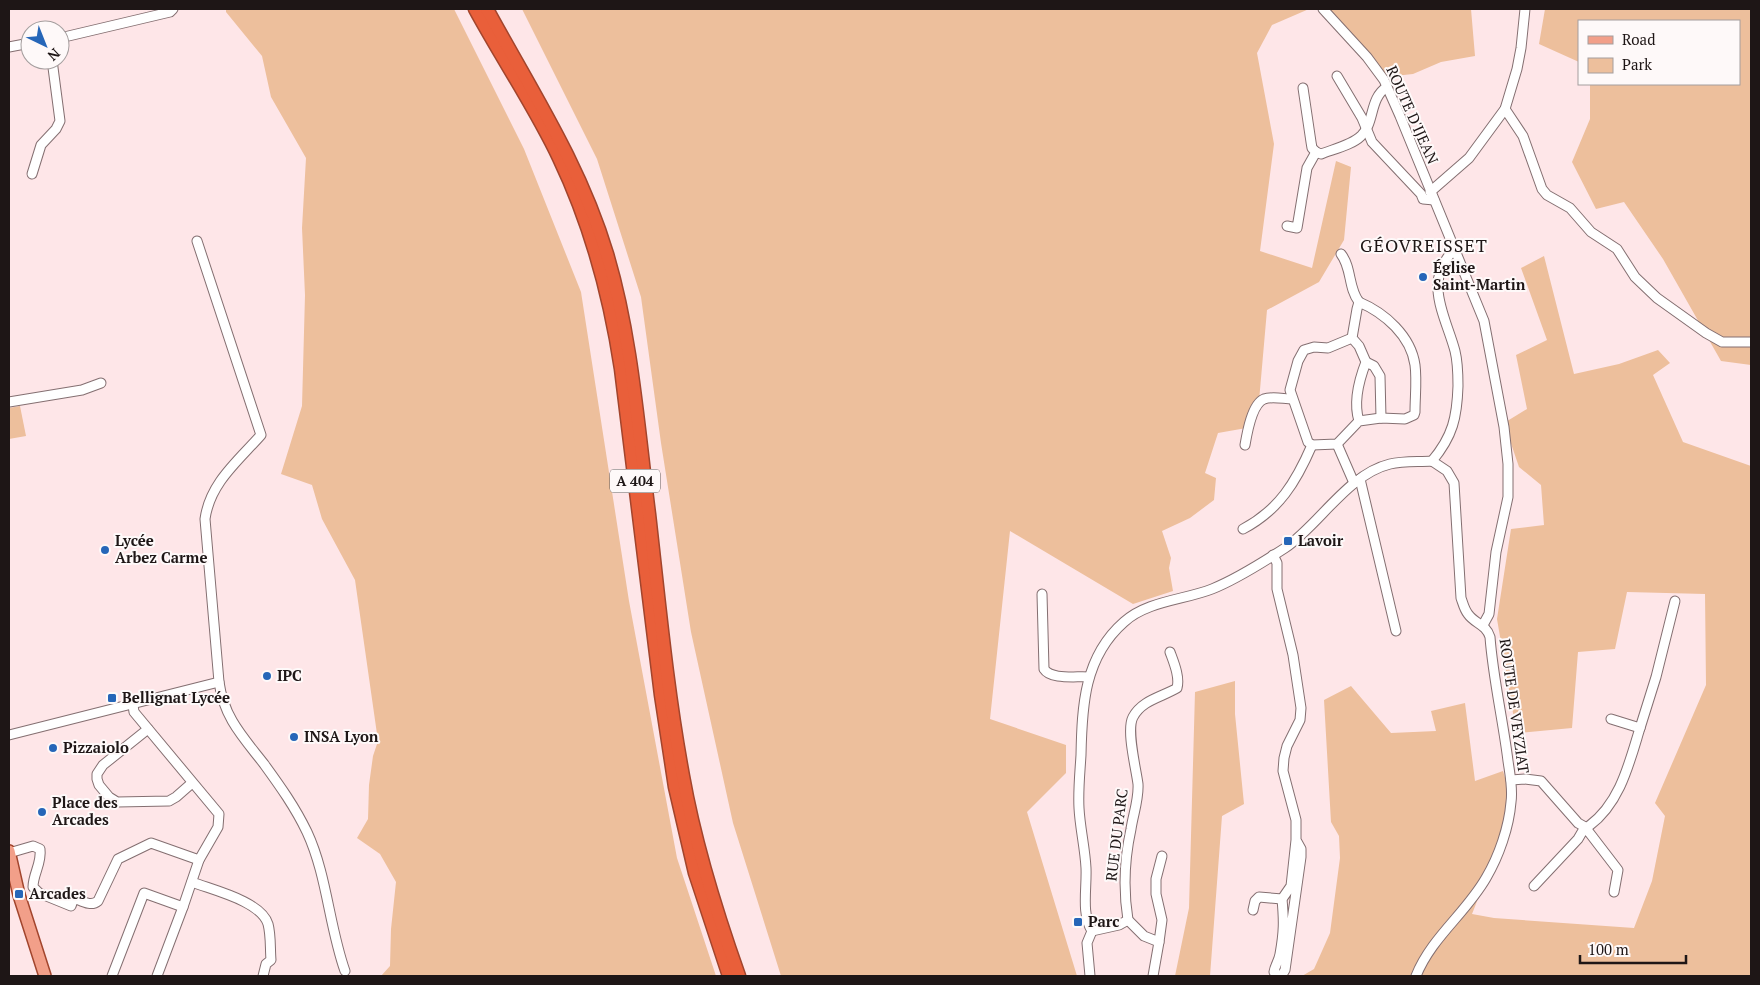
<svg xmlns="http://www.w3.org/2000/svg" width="1760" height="985" viewBox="0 0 1760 985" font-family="'PT Serif',serif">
	<rect width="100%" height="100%" fill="#fee6e8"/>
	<g fill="#edbf9c">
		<polygon points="226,9 454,9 524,149 581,292 629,601 677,858 716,976 381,976 390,966 391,929 396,882 380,854 357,838 368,819 369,785 373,756 378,741 355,580 322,519 312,485 281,474 302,406 305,295 302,228 306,158 271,97 262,56 226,12"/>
		<polygon points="522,9 1309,9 1272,25 1257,53 1274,144 1260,251 1312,268 1336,161 1351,167 1344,240 1319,282 1267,310 1259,401 1252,427 1218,433 1205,473 1216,478 1214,500 1190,518 1162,531 1171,558 1169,568 1173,591 1133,604 1010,531 990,719 1066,745 1066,773 1027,812 1077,976 781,976 733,823 691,632 661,443 641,297 597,159"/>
		<polygon points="1326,9 1471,9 1475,56 1441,62 1413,74 1385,77"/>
		<polygon points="1545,9 1751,9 1751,365 1721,361 1663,259 1624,202 1596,209 1572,162 1590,119 1590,84 1739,84 1739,21 1579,21 1579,62 1539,44"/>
		<polygon points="1544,256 1574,374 1619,364 1658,350 1670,363 1653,375 1683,442 1751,466 1751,976 1302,976 1314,969 1330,933 1340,858 1339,836 1331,822 1324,700 1351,686 1391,733 1436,731 1431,711 1465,703 1475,781 1503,771 1514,807 1472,914 1494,918 1634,928 1652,881 1665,816 1655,803 1706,685 1705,594 1627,592 1615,649 1578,652 1572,728 1520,733 1513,713 1497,619 1511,529 1544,525 1541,485 1519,467 1504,423 1527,409 1516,355 1547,340 1521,268"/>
		<polygon points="20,406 26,436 9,439 9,408"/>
		<polygon points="1235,681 1235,714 1244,804 1222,816 1210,976 1175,976 1189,908 1195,692"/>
	</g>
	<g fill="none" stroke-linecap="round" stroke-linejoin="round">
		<g stroke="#846f71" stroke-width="11">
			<g id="minor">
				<polyline points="1323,9 1367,57 1384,80 1400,116 1484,321 1504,427 1508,464 1508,497 1496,552 1489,614 1483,625"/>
				<polyline points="60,38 170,12 173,9"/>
				<polyline points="9,47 30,43"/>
				<polyline points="1337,76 1362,118 1372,142 1421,194 1423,199 1434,200"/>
				<polyline points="1303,88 1311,142 1312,148 1316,152"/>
				<polyline points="1505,109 1523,136 1542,189 1547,195 1570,208 1591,232 1617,249 1635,277 1657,298 1706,333 1722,342 1751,342"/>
				<polyline points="32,174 41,145 56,129 60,121 52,60"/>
				<polyline points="1430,192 1469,158 1505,109 1517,69 1521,48 1525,9"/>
				<path d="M1287,226L1297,228L1307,168L1316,152L1321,154C1334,149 1352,145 1361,136C1375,123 1369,98 1387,87"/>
				<path d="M1341,254C1352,268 1348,288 1359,302"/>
				<path d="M1352,338L1328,348L1314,347L1304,350L1298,361L1290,390L1308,442L1312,445L1337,444L1359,421C1353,402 1359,380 1366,362L1359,346L1352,338L1357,309L1359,302C1385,313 1411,336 1415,365C1417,380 1415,397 1415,412L1414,415L1405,419L1381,418L1359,421"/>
				<polyline points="1366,362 1374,366 1380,376 1381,418"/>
				<polyline points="9,402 82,390 101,383"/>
				<polyline points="1337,444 1354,483"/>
				<path d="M1245,445C1247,433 1252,404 1264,399C1272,396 1284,399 1292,399"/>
				<path d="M1432,461C1453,436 1457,417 1458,386C1458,374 1458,363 1455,351C1446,317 1422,281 1454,250"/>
				<polyline points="1360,479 1396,631"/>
				<path d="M1243,529C1279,510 1296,482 1312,445"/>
				<path d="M1273,555L1277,563V589L1293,655L1301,708L1300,720L1287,746L1284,758L1283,771L1296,820V840L1291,886L1282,899C1284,921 1284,932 1280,954C1279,961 1275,965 1274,972L1277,975H1282L1285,970L1301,857V849L1296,840"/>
				<path d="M1042,594L1044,669C1051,680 1076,676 1089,677"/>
				<path d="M219,682C224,718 243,737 264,764C280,786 295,807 307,832C327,875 329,926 345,971"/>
				<polyline points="133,705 134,712 219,814 218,827 199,860 183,907"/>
				<polyline points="1640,728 1656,677 1675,601"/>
				<polyline points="148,729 103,765 97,774 97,779 99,785 109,797 117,802 169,801 176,797 192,783"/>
				<path d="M9,735L219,682L205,519C210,483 238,461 261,435L197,241"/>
				<path d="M1511,780L1525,779L1541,781L1578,823L1585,827L1589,826C1620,803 1629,764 1640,728L1611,719"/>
				<path d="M9,853L33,846L40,849C42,863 33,874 33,887L39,893L71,906L74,898C82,901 91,907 98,901L118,859L151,843L199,860"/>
				<path d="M192,882C212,890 261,901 268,924C271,935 270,948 271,960L266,964L263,976"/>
				<polyline points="1534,886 1578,839 1585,827 1618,870 1614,892"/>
				<polyline points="1253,910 1255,901 1259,897 1282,899"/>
				<polyline points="1128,920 1144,936 1159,942 1162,920 1156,894 1156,879 1162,856"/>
				<path d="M1092,931L1119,925L1128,920C1123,889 1124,861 1131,829C1133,815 1139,799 1138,784C1136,768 1126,730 1133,717C1142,700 1162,697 1177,688C1180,677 1174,663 1170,652"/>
				<polyline points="112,976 144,893 183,907 157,976"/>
				<path d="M1090,976L1087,943L1092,931C1081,914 1087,888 1086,868C1085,848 1080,828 1079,808C1078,790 1080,772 1081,755C1082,706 1084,657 1124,622C1147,601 1184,600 1212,589C1237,579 1262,563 1285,548C1319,525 1348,474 1390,464C1403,461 1418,462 1432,461"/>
				<polyline points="1153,976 1159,942"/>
				<path d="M1416,976C1431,938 1466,913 1486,878C1499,856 1509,827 1511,802C1513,789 1510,775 1508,761C1503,720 1493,678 1490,637C1486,624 1475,624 1468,614C1464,609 1463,603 1461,598L1454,483L1447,471L1432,461"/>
			</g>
		</g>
		<g stroke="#a2452d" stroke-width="14">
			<polyline id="major" points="9,851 19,895 45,976"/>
		</g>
		<g stroke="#a2452d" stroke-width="15">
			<g id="highway">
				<path d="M475,9C502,59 535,107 559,158C591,225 610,296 621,369L661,695L675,787L695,873L729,976"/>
				<path d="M487,9C531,90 580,164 607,254C632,338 638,428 649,514C659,602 667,690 683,776C695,844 716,911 739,976"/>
			</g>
		</g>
		<use href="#minor" stroke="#fff" stroke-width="9"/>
		<use href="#major" stroke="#f29f89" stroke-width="11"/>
		<use href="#highway" stroke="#e95f3a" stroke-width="12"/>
	</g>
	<g fill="#2666b8" stroke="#fef9f9" stroke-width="2">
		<circle cx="1423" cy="277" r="5"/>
		<rect x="1283" y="536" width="10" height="10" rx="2.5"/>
		<circle cx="105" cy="550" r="5"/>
		<circle cx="267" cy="676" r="5"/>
		<rect x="107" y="693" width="10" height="10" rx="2.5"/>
		<circle cx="294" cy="737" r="5"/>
		<circle cx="53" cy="748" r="5"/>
		<circle cx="42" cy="812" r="5"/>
		<rect x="14" y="889" width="10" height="10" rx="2.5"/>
		<rect x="1073" y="917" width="10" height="10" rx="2.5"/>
	</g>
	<g text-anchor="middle" stroke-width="4" stroke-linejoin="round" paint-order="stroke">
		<rect fill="#fef9f9" stroke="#615a5a" stroke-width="1" x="610" y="469.5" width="50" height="23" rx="4"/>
		<g font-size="14" font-weight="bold" fill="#1e1616">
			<text x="635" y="486">A 404</text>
		</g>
		<g font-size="15" fill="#1e1616" stroke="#fef9f9">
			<text transform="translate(1412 115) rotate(66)" y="5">ROUTE D'IJEAN</text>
			<text transform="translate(1514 706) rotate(82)" y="5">ROUTE DE VEYZIAT</text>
			<text transform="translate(1117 835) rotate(-83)" y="5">RUE DU PARC</text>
		</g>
		<g font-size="15" font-weight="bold" fill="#1e1616" stroke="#fef9f9" text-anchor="start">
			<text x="1433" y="273">Église<tspan x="1433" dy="17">Saint-Martin</tspan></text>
			<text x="115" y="546">Lycée<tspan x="115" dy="17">Arbez Carme</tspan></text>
			<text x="1298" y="546">Lavoir</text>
			<text x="277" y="681">IPC</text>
			<text x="122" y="703">Bellignat Lycée</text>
			<text x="304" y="742">INSA Lyon</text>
			<text x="63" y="753">Pizzaiolo</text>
			<text x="52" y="808">Place des<tspan x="52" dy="17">Arcades</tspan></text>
			<text x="29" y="899">Arcades</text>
			<text x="1088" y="927">Parc</text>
		</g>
		<g font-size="18" letter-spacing="1" fill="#1e1616" stroke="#fef9f9">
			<text x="1424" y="252">GÉOVREISSET</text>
		</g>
	</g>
	<rect width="1760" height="985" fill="none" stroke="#1e1616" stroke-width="20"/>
	<rect x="1578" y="20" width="162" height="65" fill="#fef9f9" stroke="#a49e9e"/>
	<rect x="1588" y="36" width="25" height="8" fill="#f29f89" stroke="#a49e9e"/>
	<text x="1622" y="45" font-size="15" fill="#1e1616">Road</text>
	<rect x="1588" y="58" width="25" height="15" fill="#edbf9c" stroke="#a49e9e"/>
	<text x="1622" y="70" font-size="15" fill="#1e1616">Park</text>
	<g transform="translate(45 45) rotate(137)"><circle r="24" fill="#fef9f9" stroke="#a49e9e"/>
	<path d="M0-4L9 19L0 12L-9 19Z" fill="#2666b8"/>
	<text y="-8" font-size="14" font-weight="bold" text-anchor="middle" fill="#1e1616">N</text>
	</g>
	<path d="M1580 955v8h106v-8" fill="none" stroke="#1e1616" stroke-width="2.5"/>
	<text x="1588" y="955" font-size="15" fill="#1e1616" stroke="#fef9f9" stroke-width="4" paint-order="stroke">100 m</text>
</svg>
